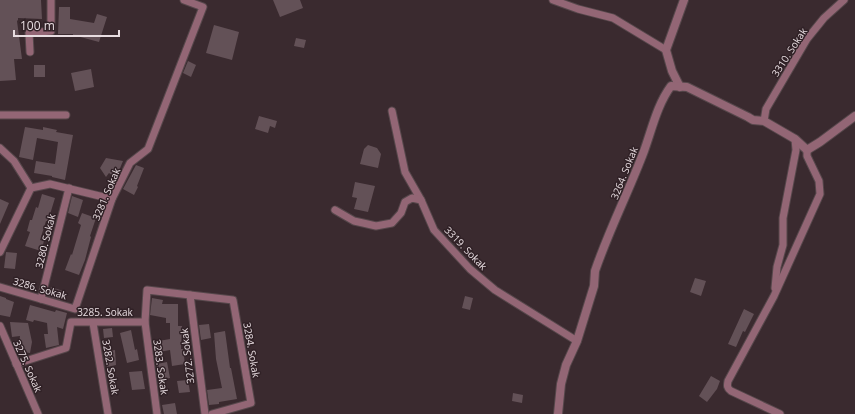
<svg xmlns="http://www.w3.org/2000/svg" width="855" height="414" viewBox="0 0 855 414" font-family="'Open Sans',sans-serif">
	<rect width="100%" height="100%" fill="#3a2a2f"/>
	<g fill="#635157">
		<polygon points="0,0 41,0 42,19 18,18 18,20 17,21 22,59 14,59 16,80 0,81"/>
		<polygon points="273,0 300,0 303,8 280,17"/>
		<polygon points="59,7 70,7 70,19 94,23 97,14 107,17 99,42 73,35 73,34 58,34"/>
		<polygon points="214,25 239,32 232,60 206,53"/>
		<polygon points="296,38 306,40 304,48 294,46"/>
		<polygon points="188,61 196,65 191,77 183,73"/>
		<rect x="34" y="65" width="11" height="12"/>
		<polygon points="91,69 94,87 75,91 71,73"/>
		<polygon points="259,116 277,121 275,128 270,126 268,133 255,129"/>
		<polygon points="25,127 43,130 43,127 57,130 56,132 73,135 65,180 52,177 52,176 34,173 36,161 55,164 58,142 37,138 33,160 19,157"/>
		<polygon points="368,145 377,148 381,154 378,168 360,164 364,149"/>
		<polygon points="106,158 123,161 116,178 109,173 106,177 100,168"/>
		<polygon points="136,165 144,168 137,186 138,187 134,195 123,189"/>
		<polygon points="355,182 375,186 368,212 354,209 357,198 352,197"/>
		<polygon points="42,194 55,198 48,221 46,221 40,240 44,241 41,251 25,246 30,232 27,231 30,220 32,220 36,207 38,208"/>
		<polygon points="72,196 83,200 78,217 68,213"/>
		<polygon points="0,199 9,203 0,224"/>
		<polygon points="82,213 96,218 90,236 91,237 85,260 79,275 65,270 71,254 72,255 81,225 78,223"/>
		<polygon points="6,252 17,253 15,269 4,268"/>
		<polygon points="695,278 706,281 701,296 690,292"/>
		<polygon points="51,287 63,291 60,300 48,296"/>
		<polygon points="0,296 6,298 6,299 14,302 10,317 0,315"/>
		<polygon points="465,296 473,298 470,310 462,308"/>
		<polygon points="152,298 163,300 162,304 178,304 178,326 182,326 181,349 183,349 185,364 172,366 170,350 154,353 153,342 170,339 170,323 166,323 166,318 150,315"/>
		<polygon points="30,305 55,312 56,310 67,313 63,329 57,327 59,345 46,348 44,334 48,334 47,323 34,320 33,322 26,320"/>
		<polygon points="744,309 754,314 745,332 743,331 736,347 728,344"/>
		<polygon points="10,322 28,323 32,342 30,353 18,351 20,336 12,337"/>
		<polygon points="209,324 211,338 201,340 199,325"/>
		<polygon points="112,328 113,337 104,338 103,329"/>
		<polygon points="131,330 135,350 137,349 139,360 127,363 120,333"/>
		<polygon points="225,331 230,368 231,368 237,399 219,402 219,404 209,405 207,390 222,388 216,359 214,333"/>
		<polygon points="115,350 116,365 107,367 105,352"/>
		<polygon points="167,362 170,378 159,380 157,364"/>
		<polygon points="142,371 145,389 132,390 129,372"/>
		<polygon points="711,376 720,381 717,389 707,402 699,396"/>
		<polygon points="188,380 190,392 179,393 177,381"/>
		<polygon points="513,393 523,395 522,403 512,401"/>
		<polygon points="175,403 177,414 164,414 162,405"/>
	</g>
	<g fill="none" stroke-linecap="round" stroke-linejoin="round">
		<g stroke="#56474b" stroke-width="9">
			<g id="minor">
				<polyline points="553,0 578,9 613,18 666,50"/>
				<polyline points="30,52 29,33 51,31 51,0"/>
				<polyline points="392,111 405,172 421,200"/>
				<polyline points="0,115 66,115"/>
				<polyline points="764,121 766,109 807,39 824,18 844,0"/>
				<polyline points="0,148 14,161 31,188"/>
				<polyline points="31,188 50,184 112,199"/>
				<polyline points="335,210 354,221 363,223 376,226 392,223 401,213 405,202 412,198 421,200 434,230 470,269 495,290 577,341"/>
				<polyline points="0,252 31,188"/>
				<polyline points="0,287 75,309 112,199 130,163 148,149 203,7 184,0"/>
				<polyline points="775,288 777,267 783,245 783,218 796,150 795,139"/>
				<polyline points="190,295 205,414"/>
				<polyline points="41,299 69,188"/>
				<polyline points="93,323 108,414"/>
				<polyline points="0,326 38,414"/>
				<polyline points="16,364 66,348 71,322 145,322"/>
				<polyline points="157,414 145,322 147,290 233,300 251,403 212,414"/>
				<path d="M780,414L731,391C727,388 727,386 728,381L774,296L820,194L819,181L807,156V150"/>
			</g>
		</g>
		<g stroke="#56474b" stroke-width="10">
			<g id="tertiary">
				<polyline points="680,87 672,71 666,50 684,0"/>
				<path d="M558,414L561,384L566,365L577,341L594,286L595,271C609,230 629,191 644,151C652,129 657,105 671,86L687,87L748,117L753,120L764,121L795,139L807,150L820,142L855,116"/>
			</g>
		</g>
		<use href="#minor" stroke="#936675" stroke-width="7"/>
		<use href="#tertiary" stroke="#936675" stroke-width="8"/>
	</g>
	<g text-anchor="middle" stroke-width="3" stroke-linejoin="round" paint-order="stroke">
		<g font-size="10" fill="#e8dde1" stroke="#302126">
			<text transform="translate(789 52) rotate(-57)" y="4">3310. Sokak</text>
			<text transform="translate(624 173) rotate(-68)" y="4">3264. Sokak</text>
			<text transform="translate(106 194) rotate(-67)" y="4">3281. Sokak</text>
			<text transform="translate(45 241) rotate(-76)" y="4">3280. Sokak</text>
			<text transform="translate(466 248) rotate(46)" y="4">3319. Sokak</text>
			<text transform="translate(40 288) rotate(16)" y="4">3286. Sokak</text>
			<text x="105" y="316">3285. Sokak</text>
			<text transform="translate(252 350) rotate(80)" y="4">3284. Sokak</text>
			<text transform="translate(187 356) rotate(-97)" y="4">3272. Sokak</text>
			<text transform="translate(28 366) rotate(66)" y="4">3275. Sokak</text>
			<text transform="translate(111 367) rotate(80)" y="4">3282. Sokak</text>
			<text transform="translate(161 367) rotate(82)" y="4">3283. Sokak</text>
		</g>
	</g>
	<path d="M14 30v6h105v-6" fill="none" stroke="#e8dde1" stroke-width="2"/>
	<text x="20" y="30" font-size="12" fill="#e8dde1" stroke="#302126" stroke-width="3" paint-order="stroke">100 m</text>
</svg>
